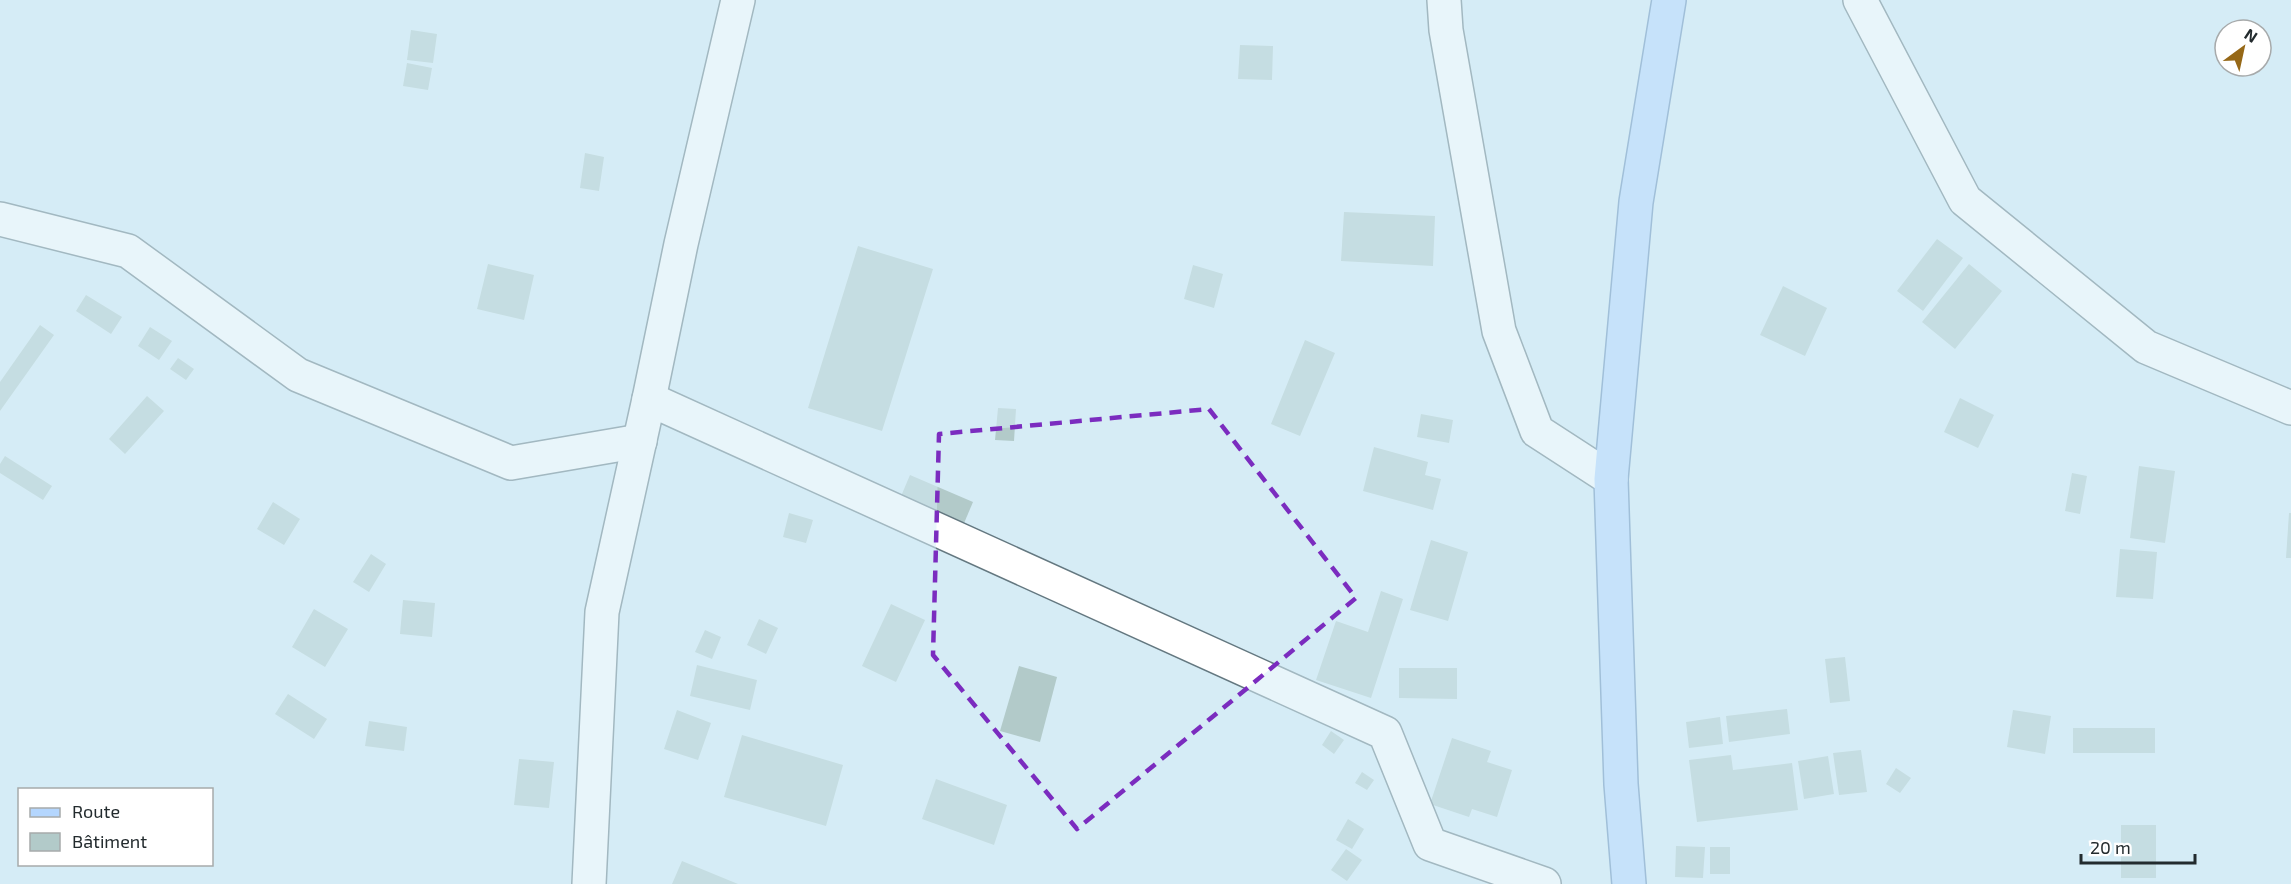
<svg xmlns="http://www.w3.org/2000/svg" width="2291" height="884" viewBox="0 0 2291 884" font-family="'Exo 2',sans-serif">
	<rect width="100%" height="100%" fill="#d6ecf5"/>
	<g fill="#b2cac9">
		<polygon points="411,30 437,34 433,63 407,60"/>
		<polygon points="1240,45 1273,46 1272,80 1238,79"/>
		<polygon points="407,63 432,68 428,90 403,86"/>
		<polygon points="585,153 604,157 599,191 580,188"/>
		<polygon points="1344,212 1435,216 1433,266 1341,261"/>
		<polygon points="1937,239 1963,258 1923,311 1897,291"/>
		<polygon points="858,246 933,269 882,431 808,408"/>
		<polygon points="488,264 534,275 524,320 477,309"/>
		<polygon points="1969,264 2002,291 1955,349 1922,322"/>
		<polygon points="1193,265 1223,274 1214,308 1184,299"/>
		<polygon points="1783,286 1827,308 1805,356 1760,335"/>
		<polygon points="86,295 122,317 111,334 76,311"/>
		<polygon points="40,325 54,335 0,411 0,382"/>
		<polygon points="150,327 172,341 159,360 138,346"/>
		<polygon points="1305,340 1335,353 1300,436 1271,424"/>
		<polygon points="178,358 194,369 186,380 170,369"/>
		<polygon points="147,396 164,411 125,454 109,439"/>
		<polygon points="1960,398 1994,415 1978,448 1944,432"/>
		<polygon points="998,408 1016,409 1014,441 995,440"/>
		<polygon points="1421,414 1453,420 1449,443 1417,437"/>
		<polygon points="1374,447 1428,462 1425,475 1441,479 1433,510 1363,491"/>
		<polygon points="5,456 52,486 43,500 0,473 0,464"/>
		<polygon points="2139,466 2175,471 2165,543 2130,538"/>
		<polygon points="2072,473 2087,476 2080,514 2065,511"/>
		<polygon points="910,475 973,502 959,535 896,508"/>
		<polygon points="273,502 300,519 284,545 257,529"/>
		<polygon points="789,513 813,520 806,543 783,537"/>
		<polygon points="2289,513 2291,513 2291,558 2286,558"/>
		<polygon points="1431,540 1468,552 1448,621 1410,610"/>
		<polygon points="2120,549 2157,552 2153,599 2116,597"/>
		<polygon points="371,554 386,564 369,592 353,582"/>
		<polygon points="1381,591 1403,599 1371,698 1316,680 1336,621 1368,632"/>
		<polygon points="403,600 435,603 432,637 400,634"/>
		<polygon points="891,604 925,620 896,682 862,666"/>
		<polygon points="314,609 348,629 325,667 292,647"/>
		<polygon points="759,619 778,628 766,654 747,645"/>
		<polygon points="705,630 721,637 712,659 695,652"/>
		<polygon points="1845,657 1850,701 1830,703 1825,659"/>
		<polygon points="697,665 757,680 750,710 690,696"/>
		<polygon points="1019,666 1057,677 1040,742 1000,731"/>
		<polygon points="1399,668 1457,668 1457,699 1399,698"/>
		<polygon points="288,694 327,719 314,739 275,714"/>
		<polygon points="1787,709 1790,734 1729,742 1726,716"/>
		<polygon points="677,710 711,723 698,760 664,749"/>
		<polygon points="2013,710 2051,716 2045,754 2007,747"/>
		<polygon points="1720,717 1723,744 1689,748 1686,722"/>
		<polygon points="369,721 407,727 404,751 365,746"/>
		<rect x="2073" y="728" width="82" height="25"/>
		<polygon points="1331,731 1344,740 1334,754 1322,745"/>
		<polygon points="742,735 843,765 826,826 724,797"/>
		<polygon points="1452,738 1491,751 1487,762 1512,770 1497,817 1472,809 1469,817 1430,804"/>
		<polygon points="1861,750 1867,792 1839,795 1833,753"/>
		<polygon points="1731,755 1733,770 1792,763 1798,810 1697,822 1689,760"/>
		<polygon points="1828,756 1834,794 1804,799 1798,761"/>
		<polygon points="519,759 554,762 549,808 514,805"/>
		<polygon points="1896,768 1911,778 1900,793 1886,784"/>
		<polygon points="1362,772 1374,780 1367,790 1355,783"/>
		<polygon points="936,779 1007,805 994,845 922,819"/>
		<polygon points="1348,819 1364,829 1352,849 1336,840"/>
		<rect x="2121" y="825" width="35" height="53"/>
		<polygon points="1676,846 1705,847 1703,878 1675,877"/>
		<rect x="1710" y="847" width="20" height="27"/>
		<polygon points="1346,849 1362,860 1347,881 1331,870"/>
		<polygon points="682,861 738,884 672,884"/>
	</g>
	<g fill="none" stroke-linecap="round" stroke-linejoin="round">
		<g stroke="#647880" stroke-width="36">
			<g id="minor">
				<polyline points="1444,0 1446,30 1499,331 1537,431 1611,479"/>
				<polyline points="1860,0 1965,200 2146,347 2291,408"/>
				<polyline points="0,219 128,251 298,375 511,463 640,441"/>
				<polyline points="649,399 681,244 738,0"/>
				<polyline points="589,884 602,612 649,399 1385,733 1430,844 1544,884"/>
			</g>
		</g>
		<g stroke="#6188b5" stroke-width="36">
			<polyline id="major" points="1629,884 1621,784 1611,479 1636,202 1669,0"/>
		</g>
		<use href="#minor" stroke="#fff" stroke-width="33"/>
		<use href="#major" stroke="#b4d6fe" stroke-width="33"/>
	</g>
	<path d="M0 0H2291V884H0ZM1209,409L1356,598L1077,829L933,655L939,434Z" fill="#d6ecf5" fill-opacity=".55" fill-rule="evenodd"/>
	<path fill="none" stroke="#7b2cbf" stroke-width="4.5" stroke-dasharray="12 8" stroke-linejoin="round" d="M1209,409L1356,598L1077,829L933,655L939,434Z"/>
	<rect x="18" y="788" width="195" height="78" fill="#ffffff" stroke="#a7aaab" stroke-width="1.5"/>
	<rect x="30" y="808" width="30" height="9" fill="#b4d6fe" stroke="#a7aaab" stroke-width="1.5"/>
	<text x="72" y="818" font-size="18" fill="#232b2e">Route</text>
	<rect x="30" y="833" width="30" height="18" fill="#b2cac9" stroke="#a7aaab" stroke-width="1.5"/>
	<text x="72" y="848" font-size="18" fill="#232b2e">Bâtiment</text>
	<g transform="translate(2243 48) rotate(33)"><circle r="28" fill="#ffffff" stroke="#a7aaab" stroke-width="1.5"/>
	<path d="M0-4.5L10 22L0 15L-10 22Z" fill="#966817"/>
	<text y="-9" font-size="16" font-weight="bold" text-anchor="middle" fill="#232b2e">N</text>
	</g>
	<path d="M2081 854v9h114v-9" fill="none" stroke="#232b2e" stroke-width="3"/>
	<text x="2090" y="854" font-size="18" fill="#232b2e" stroke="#ffffff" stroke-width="4.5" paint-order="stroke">20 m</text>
</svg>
